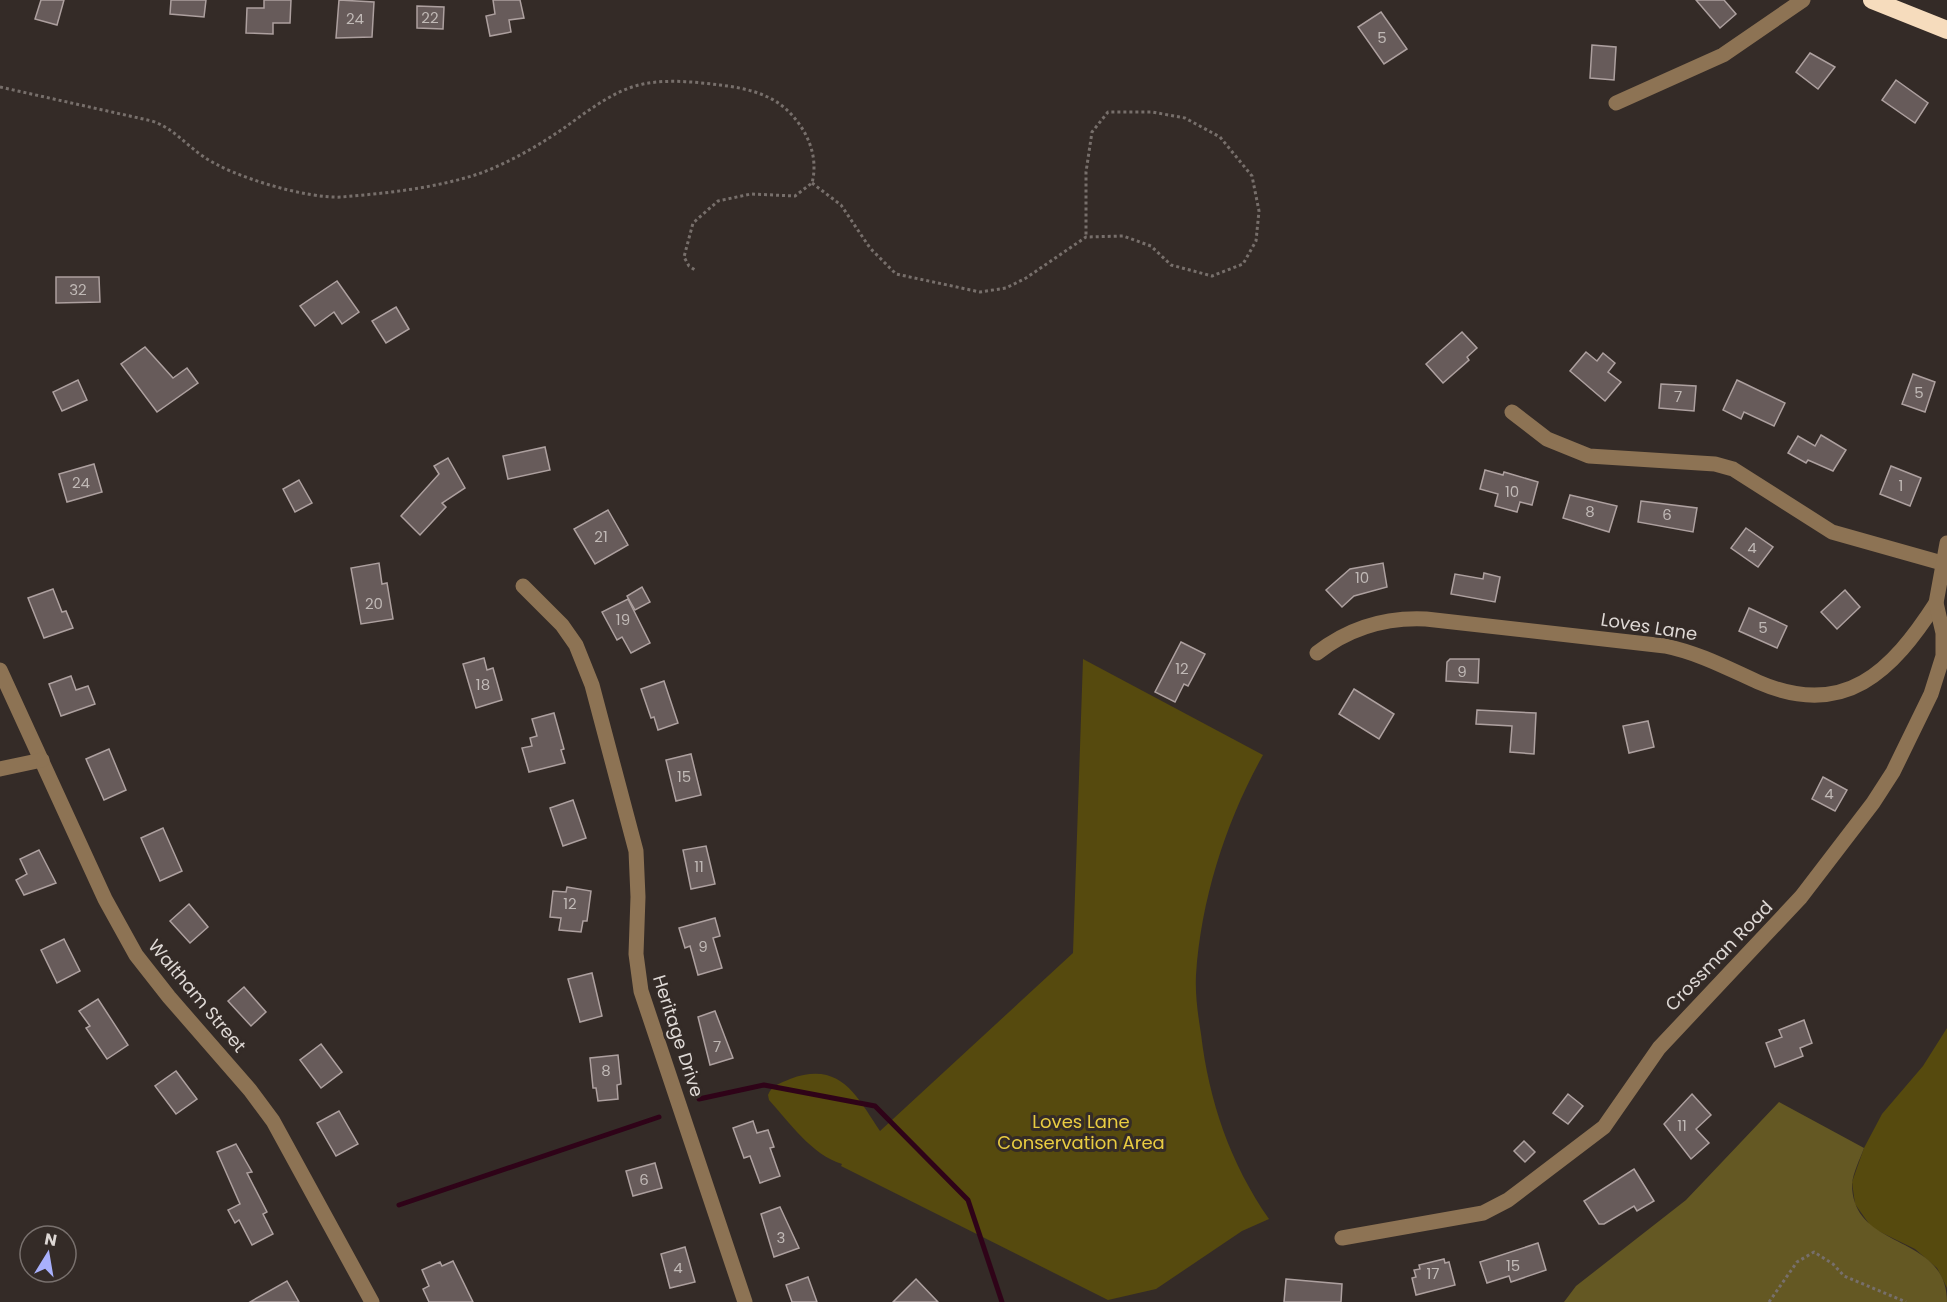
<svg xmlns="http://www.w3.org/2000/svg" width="1947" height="1302" viewBox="0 0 1947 1302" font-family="Poppins,sans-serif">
	<rect width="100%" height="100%" fill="#342b27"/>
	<g fill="#564a0e">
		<path d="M1083,659L1263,755C1226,821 1201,899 1196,975C1195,995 1198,1015 1201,1034C1209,1101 1230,1163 1269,1219L1242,1231L1156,1289L1108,1300L841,1166L842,1164C812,1155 790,1123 769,1100L768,1095C772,1085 781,1083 790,1079C841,1060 857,1097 880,1131L1073,953Z"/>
		<polygon points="1947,1028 1947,1288 1937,1268 1915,1249 1872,1228 1855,1204 1852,1182 1864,1148 1882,1114 1923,1066"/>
	</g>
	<path fill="#645823" d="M1779,1102L1864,1148C1860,1159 1853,1173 1852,1184C1852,1252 1947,1232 1947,1302H1564L1576,1286L1686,1200Z"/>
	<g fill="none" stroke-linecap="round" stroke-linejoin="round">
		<g stroke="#2f0318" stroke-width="5">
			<polyline points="699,1099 764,1085 875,1106 968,1200 1002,1302"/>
			<polyline points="399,1205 659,1117"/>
		</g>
	</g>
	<g fill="#675b5a" stroke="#ada09f" stroke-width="1.5">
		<polygon points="41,0 64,0 57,25 35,19"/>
		<polygon points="171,0 206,0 204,17 170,14"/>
		<polygon points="264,0 291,0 290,23 273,23 273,34 246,33 247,8 264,8"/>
		<polygon points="339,0 374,2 372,37 336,38"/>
		<polygon points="493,0 520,0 524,18 509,20 511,32 490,36 486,16 495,14"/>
		<polygon points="1696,0 1724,0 1736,14 1720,28"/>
		<polygon points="417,6 444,7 443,29 417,28"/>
		<polygon points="1381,12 1407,49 1384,64 1358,27"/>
		<polygon points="1592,45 1616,47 1614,80 1590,78"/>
		<polygon points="1810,53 1835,67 1818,89 1796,72"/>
		<polygon points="1896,80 1928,103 1915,123 1882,100"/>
		<polygon points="56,277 99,277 100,302 56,303"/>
		<polygon points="337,281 359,312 342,324 334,312 315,326 300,306"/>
		<polygon points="396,307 409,329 386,343 372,321"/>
		<polygon points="1462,332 1477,348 1467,357 1469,360 1443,383 1426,364"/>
		<polygon points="145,347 173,378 187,368 198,383 157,412 121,364"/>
		<polygon points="1586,352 1597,361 1603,353 1615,363 1608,372 1621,382 1605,401 1570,371"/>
		<polygon points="1913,374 1935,382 1925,412 1902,404"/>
		<polygon points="78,380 87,400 62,411 53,392"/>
		<polygon points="1737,380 1785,403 1774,426 1744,412 1741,419 1723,410"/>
		<polygon points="1661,384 1696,386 1694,411 1659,408"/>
		<polygon points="1821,435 1846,450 1833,471 1808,460 1806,463 1788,453 1798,436 1815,446"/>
		<polygon points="545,447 550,470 508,479 503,456"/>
		<polygon points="448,458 465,488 442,503 446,507 420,535 401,516 439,474 434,466"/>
		<polygon points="94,464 102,492 67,502 59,474"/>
		<polygon points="1891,466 1921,478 1910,506 1880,494"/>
		<polygon points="1485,470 1503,475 1504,472 1538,482 1532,505 1520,502 1517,512 1495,506 1498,494 1480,489"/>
		<polygon points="299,480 312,503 295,512 283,489"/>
		<polygon points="1570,495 1617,506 1609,532 1563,518"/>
		<polygon points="1641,501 1697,508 1693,532 1638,522"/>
		<polygon points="608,510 628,545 595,564 574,529"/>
		<polygon points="1746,528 1773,547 1758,567 1731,548"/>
		<polygon points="379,563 382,584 387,583 393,619 361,624 351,568"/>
		<polygon points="1383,563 1387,587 1354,596 1342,607 1326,590 1350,569"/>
		<polygon points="1484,573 1500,577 1495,602 1451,594 1455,574 1483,579"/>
		<polygon points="642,587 650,602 635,610 627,596"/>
		<polygon points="53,589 62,612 66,611 73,628 44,638 28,598"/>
		<polygon points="1845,590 1860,607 1837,629 1821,612"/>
		<polygon points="628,599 650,643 631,653 622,637 617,640 602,612"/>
		<polygon points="1749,608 1787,626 1777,648 1739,631"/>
		<polygon points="1181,642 1205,654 1188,686 1184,684 1175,702 1155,692"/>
		<polygon points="484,658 487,670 493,668 502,700 476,708 463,664"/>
		<polygon points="1450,659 1479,659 1478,683 1446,681 1447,662"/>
		<polygon points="71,676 76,690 88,686 95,704 61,716 49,684"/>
		<polygon points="664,681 678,723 658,730 654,717 651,718 641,689"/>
		<polygon points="1354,689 1394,714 1379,739 1339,714"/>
		<polygon points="1477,710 1536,713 1534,754 1510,752 1512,726 1476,724"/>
		<polygon points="554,713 564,749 561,750 565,763 529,772 522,748 532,746 530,738 537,736 532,719"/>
		<polygon points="1648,721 1654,747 1629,753 1623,726"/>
		<polygon points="109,749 126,790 104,800 86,759"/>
		<polygon points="691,754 701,795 676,801 666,760"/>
		<polygon points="1823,777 1847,790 1835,811 1812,799"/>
		<polygon points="573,800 586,838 563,846 550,808"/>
		<polygon points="163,828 182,871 160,881 141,838"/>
		<polygon points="706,846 715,884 691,889 683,850"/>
		<polygon points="39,850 56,883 24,895 16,880 27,874 20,859"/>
		<polygon points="567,887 591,891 587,921 583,921 581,932 559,930 561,918 550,917 553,891 566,892"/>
		<polygon points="189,904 208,927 190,943 170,921"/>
		<polygon points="715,918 720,936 713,938 722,968 698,975 690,946 685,948 679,928"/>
		<polygon points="64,939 80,971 57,983 41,950"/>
		<polygon points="592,973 602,1016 580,1022 568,979"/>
		<polygon points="244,987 266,1012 251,1026 228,1001"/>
		<polygon points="98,999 128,1045 107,1059 86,1028 90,1026 79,1011"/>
		<polygon points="715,1011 733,1058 710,1065 698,1017"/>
		<polygon points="1804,1020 1812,1043 1800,1048 1803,1056 1775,1067 1766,1043 1782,1037 1779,1030"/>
		<polygon points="321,1044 342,1072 321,1088 300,1060"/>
		<polygon points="618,1055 621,1084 617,1085 618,1099 598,1101 596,1088 593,1088 590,1058"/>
		<polygon points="176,1071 197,1099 176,1114 155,1086"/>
		<polygon points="1568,1094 1583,1106 1568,1124 1553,1113"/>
		<polygon points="1692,1094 1711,1115 1696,1129 1709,1143 1691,1159 1664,1124"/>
		<polygon points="339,1111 358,1144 336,1156 317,1123"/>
		<polygon points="753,1121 757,1133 768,1130 774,1147 770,1148 780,1176 760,1183 750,1156 744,1158 733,1128"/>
		<polygon points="1524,1141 1535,1152 1525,1162 1514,1151"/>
		<polygon points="236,1144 252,1172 247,1173 267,1212 263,1214 273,1234 252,1245 239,1220 235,1223 228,1210 240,1204 217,1152"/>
		<polygon points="655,1163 662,1188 633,1196 626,1171"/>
		<polygon points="1634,1169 1654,1201 1637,1211 1634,1206 1604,1224 1599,1224 1584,1201"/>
		<polygon points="780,1207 799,1248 774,1257 761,1214"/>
		<polygon points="1538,1243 1546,1270 1511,1282 1509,1276 1487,1283 1480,1262"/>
		<polygon points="685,1247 695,1282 670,1288 661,1254"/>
		<polygon points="1444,1259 1445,1263 1449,1262 1455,1285 1416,1295 1412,1278 1416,1277 1414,1270 1420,1269 1419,1265"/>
		<polygon points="453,1261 473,1302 429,1302 423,1289 429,1286 422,1270 440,1262 442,1266"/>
		<polygon points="808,1277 817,1302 792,1302 786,1285"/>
		<polygon points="916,1279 938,1302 893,1302"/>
		<polygon points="1286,1279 1342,1284 1341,1302 1284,1302"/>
		<polygon points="287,1281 299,1302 250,1302"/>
	</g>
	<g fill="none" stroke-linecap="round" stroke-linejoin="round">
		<g stroke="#776f6b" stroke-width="3" stroke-dasharray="3 3" stroke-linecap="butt">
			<path d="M0,87L152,121C173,128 185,144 204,157C233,177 307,199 342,197C388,193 437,188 481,173C510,162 538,146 564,128C588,111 614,90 643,84C668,79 695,82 720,85C744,88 769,93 787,110C807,129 819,156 812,183L795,196L751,194L718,201L693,223L684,257L689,266L695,270"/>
			<polyline points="812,183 841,205 870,248 896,274 980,292 1006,288 1026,278 1086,237 1123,236 1151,246 1171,265 1212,276 1243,264 1256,241 1259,211 1252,176 1220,137 1185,118 1152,112 1108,112 1092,132 1086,172 1086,237"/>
			<polyline points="1769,1302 1797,1262 1814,1252 1833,1264 1844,1276 1906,1302"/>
		</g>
		<g stroke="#8d7354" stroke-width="15">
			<polyline points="1616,103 1723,55 1803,0"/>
			<polyline points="1512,412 1547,439 1589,456 1715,464 1733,469 1832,532 1942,563"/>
			<polyline points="523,586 562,625 576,645 592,685 636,851 638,897 636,954 641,991 745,1302"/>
			<path d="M1317,653C1349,628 1385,617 1426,619L1665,646C1699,653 1727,668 1758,682C1845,720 1892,671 1936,603"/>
			<polyline points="0,670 105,899 136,955 169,997 250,1090 273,1121 372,1302"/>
			<polyline points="0,769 42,760"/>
			<polyline points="1342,1238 1483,1213 1508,1200 1604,1127 1659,1048 1801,897 1873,803 1893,772 1931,694 1943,656 1943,633 1936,603 1947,543"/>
		</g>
		<polyline stroke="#f6dcbd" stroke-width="18" points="1872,0 1947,30"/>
	</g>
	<g text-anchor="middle" stroke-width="6" stroke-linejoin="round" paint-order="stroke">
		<g font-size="15" fill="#c0b9b6">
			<text x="430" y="23">22</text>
			<text x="355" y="24">24</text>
			<text x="1382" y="43">5</text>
			<text x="78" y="295">32</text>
			<text x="1919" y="398">5</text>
			<text x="1678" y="402">7</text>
			<text x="81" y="488">24</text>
			<text x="1901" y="491">1</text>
			<text x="1512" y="497">10</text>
			<text x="1590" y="517">8</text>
			<text x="1667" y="520">6</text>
			<text x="601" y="542">21</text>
			<text x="1752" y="553">4</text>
			<text x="1362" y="583">10</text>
			<text x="374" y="609">20</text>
			<text x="623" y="625">19</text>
			<text x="1763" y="633">5</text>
			<text x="1182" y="674">12</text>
			<text x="1462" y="677">9</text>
			<text x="483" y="690">18</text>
			<text x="684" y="782">15</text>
			<text x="1829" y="799">4</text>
			<text x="699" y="872">11</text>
			<text x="570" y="909">12</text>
			<text x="703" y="952">9</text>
			<text x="717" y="1052">7</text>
			<text x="606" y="1076">8</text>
			<text x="1682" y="1131">11</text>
			<text x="644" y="1185">6</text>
			<text x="781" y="1243">3</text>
			<text x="1513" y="1271">15</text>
			<text x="678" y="1273">4</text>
			<text x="1433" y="1279">17</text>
		</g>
		<g font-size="18" fill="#ded8d5" stroke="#342b27">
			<text transform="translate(1649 627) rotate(9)" y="6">Loves Lane</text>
			<text transform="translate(1719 956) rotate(-46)" y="6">Crossman Road</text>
			<text transform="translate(197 996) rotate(50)" y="6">Waltham Street</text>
			<text transform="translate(678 1036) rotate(72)" y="6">Heritage Drive</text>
		</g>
		<g font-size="18" fill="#e9cc41" stroke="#342b27">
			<text x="1081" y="1128">Loves Lane<tspan x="1081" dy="21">Conservation Area</tspan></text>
		</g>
	</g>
	<g transform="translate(48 1254) rotate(11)"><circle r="28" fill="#342b27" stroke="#78706d" stroke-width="1.5"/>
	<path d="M0-4.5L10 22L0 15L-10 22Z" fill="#a8b0fc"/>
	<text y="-9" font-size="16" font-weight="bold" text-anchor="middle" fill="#ded8d5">N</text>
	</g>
</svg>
